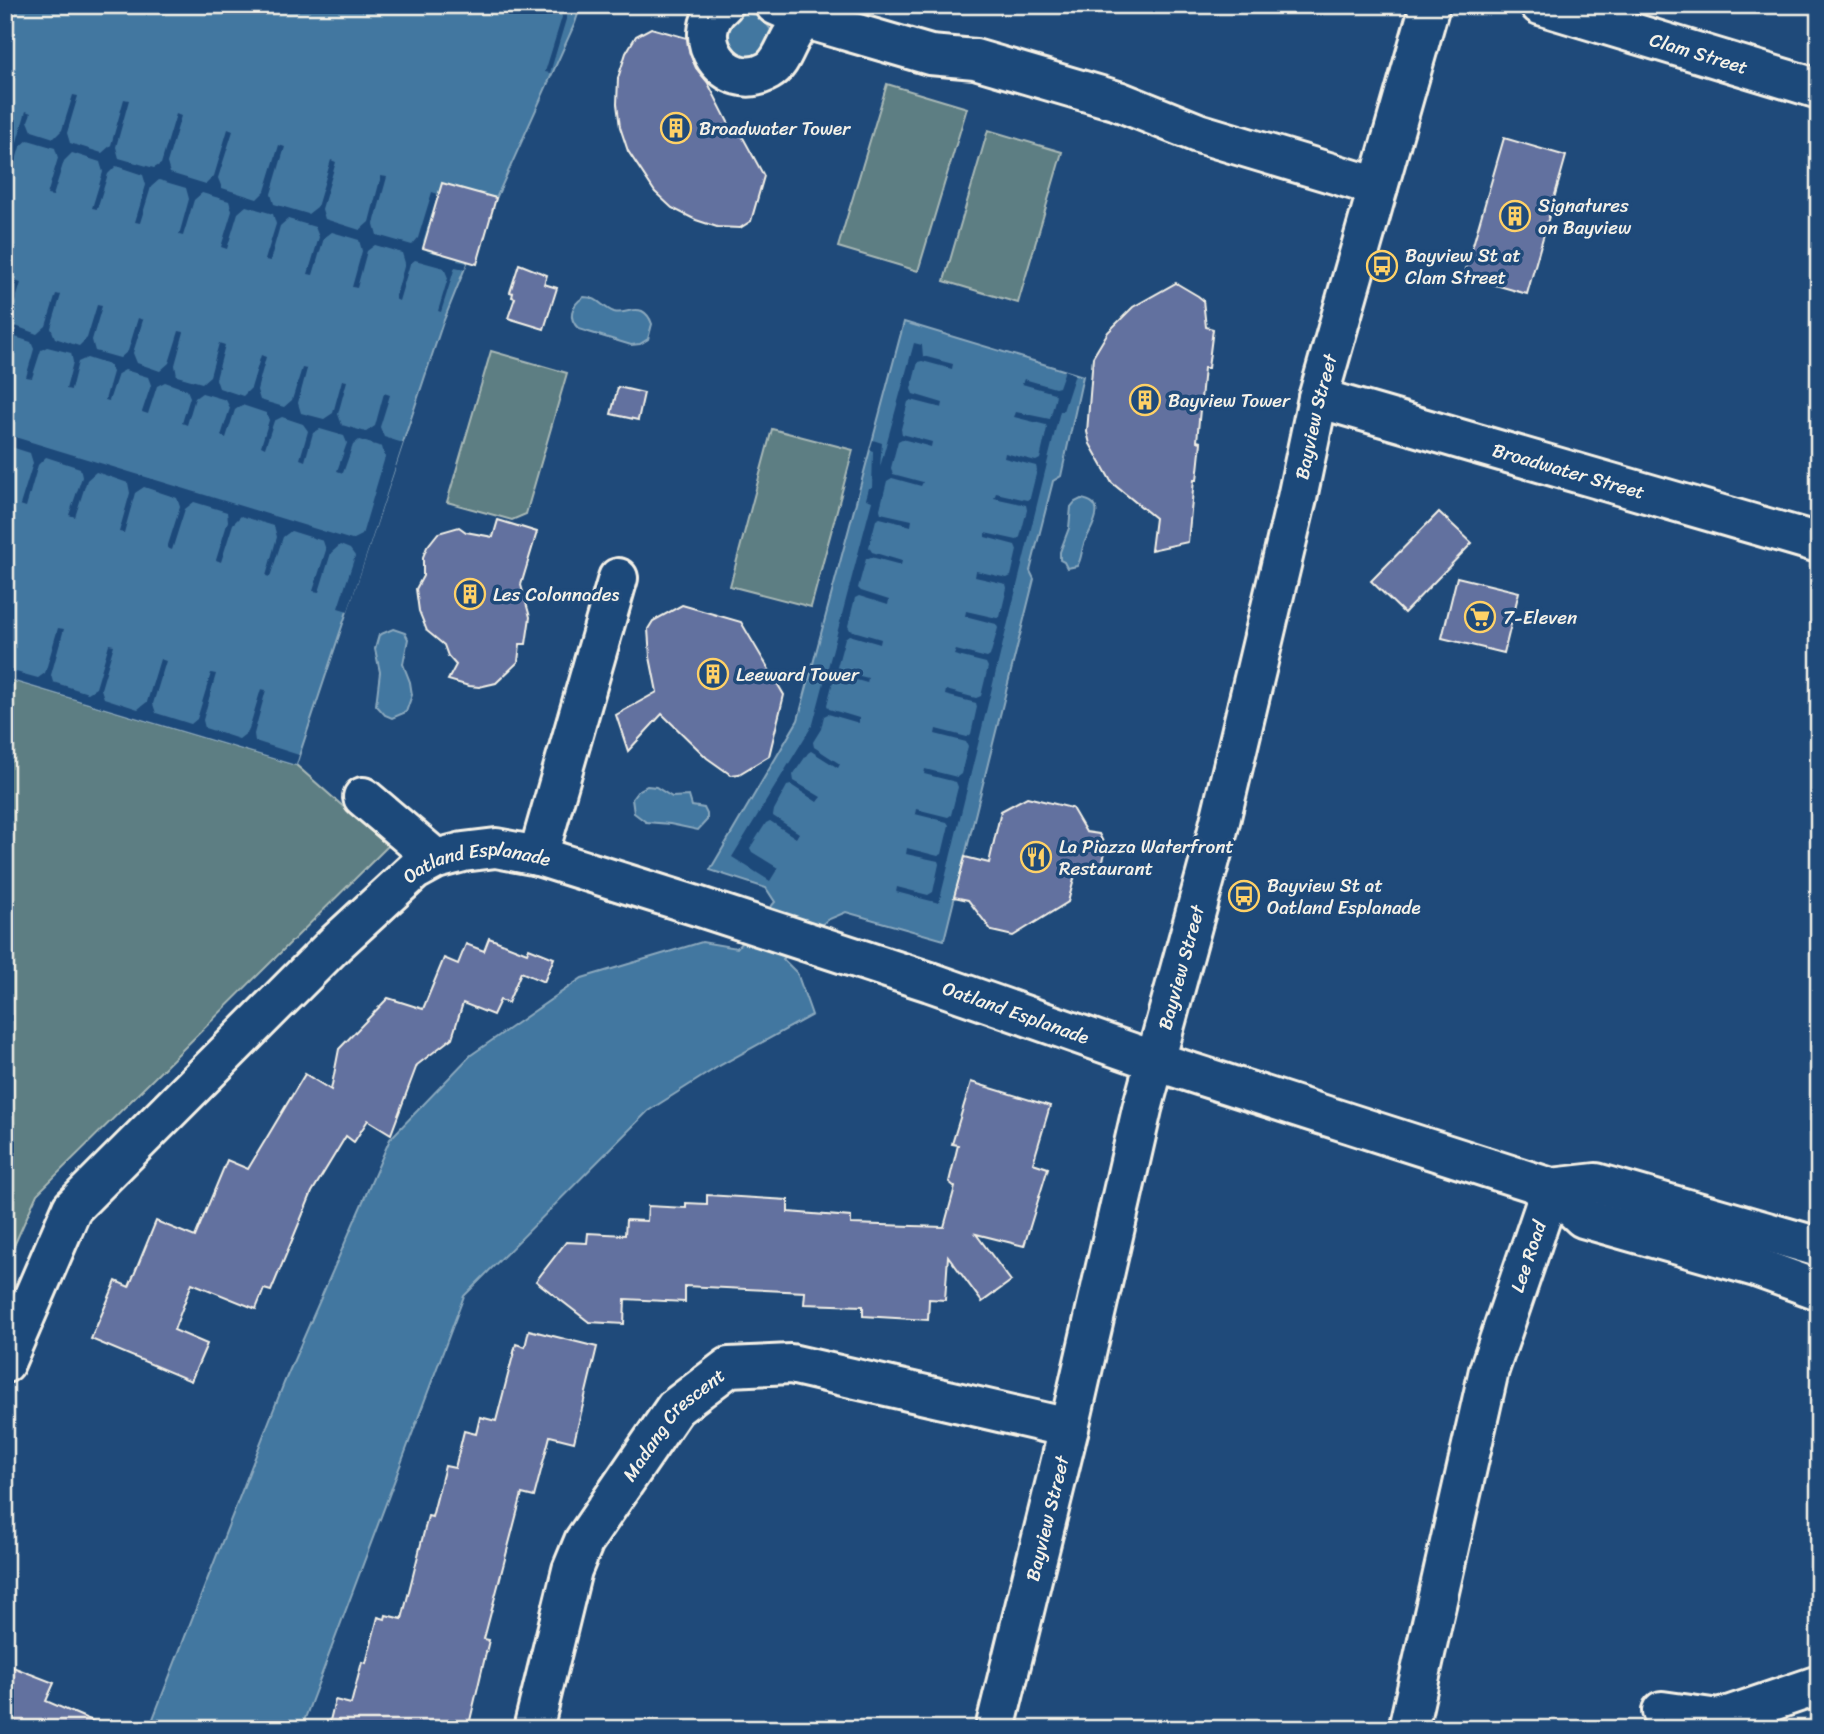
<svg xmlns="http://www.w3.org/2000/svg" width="1824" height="1734" viewBox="0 0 1824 1734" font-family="Sriracha,sans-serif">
	<rect width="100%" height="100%" fill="#1f4a7a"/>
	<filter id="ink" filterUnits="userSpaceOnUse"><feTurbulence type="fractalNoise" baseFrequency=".0143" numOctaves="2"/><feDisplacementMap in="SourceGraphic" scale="14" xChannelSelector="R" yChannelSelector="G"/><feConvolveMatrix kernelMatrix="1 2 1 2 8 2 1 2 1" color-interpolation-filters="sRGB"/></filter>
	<g filter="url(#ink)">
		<g fill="#5d7e83" stroke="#a8b8b6" stroke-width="2">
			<polygon points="887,84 967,108 918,271 838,247"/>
			<polygon points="988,130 1062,152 1018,303 944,281"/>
			<polygon points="491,351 567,373 526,514 512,520 447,502"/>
			<polygon points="772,429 853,450 811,607 730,586"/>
			<polygon points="5,678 296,765 388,846 37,1194 5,1266"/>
		</g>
		<g fill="#4377a0" stroke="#8aa8bd" stroke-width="2">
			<polygon points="5,5 581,5 575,23 467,263 442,325 296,765 5,678"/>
			<polygon points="744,12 761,16 771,30 772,39 759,59 730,57 723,26 736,14"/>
			<path d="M584,297C599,297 602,308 614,312C624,315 632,307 642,311C648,314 650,318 652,324L648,339L640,344L631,345L579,329C567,318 571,305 584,297Z"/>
			<polygon points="904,322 1083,376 1061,476 1053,481 1030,571 1034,579 944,940 846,912 827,920 783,959 797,973 812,1015 719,1066 648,1111 464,1296 301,1729 149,1729 284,1383 390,1139 471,1055 582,978 702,942 737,948 775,902 766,888 710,870 798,720"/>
			<path d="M1081,499C1111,503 1089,530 1084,544C1081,551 1082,559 1077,566L1067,568L1064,562L1060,560V552L1069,528L1071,507L1075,502Z"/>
			<polygon points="393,629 405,633 408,639 403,664 410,682 412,695 406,712 392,718 385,715 376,705 380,672 375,649 379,635"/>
			<polygon points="647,786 656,787 672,797 689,796 692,806 704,808 707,814 707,820 698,830 670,824 646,822 634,813 632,799 638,791"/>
		</g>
		<g fill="#1f4a7a">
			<polygon points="552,5 581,5 580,9 570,6 550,73 545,72 562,17 559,7"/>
			<polygon points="73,95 78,96 67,133 70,143 102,153 111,145 124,99 129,100 116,147 119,158 154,168 161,164 176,114 181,116 167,163 170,173 206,184 214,176 228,129 233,131 218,178 222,188 257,199 265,191 279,145 285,147 271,194 274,204 308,214 317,207 331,160 336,162 322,209 325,219 360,230 369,222 381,176 387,177 374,224 377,235 412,245 418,238 432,192 438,194 423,241 427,251 458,258 457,261 467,263 465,269 455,267 441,312 438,311 448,278 444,268 415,260 410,264 399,301 395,299 405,263 402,253 375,245 367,251 357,288 352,287 362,251 359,240 332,232 324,238 313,275 308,274 319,237 315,227 288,219 280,226 270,261 265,260 276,224 273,214 246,206 238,213 227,249 221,247 232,211 229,201 202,193 194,200 183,236 179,235 189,199 186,188 159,180 151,187 140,223 135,222 146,185 143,175 116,166 108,174 97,209 92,208 103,172 100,162 72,153 64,161 53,196 47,195 58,158 55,148 28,140 20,147 9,183 5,182 26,111 31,113 28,121 32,131 54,138 62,130"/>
			<polygon points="15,281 21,283 11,316 13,325 37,334 46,326 56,294 61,295 51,328 55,338 79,346 87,338 97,305 102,306 92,340 95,351 120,358 128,351 138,318 143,320 133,353 137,363 160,371 169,363 179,331 184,332 175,365 177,376 202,383 210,376 219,343 225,345 216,379 219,388 243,396 251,388 261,355 266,357 257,390 260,400 284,407 292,400 302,368 307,369 298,403 301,413 324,419 333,413 342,380 347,381 338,414 342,425 366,432 375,426 384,393 390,395 380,427 384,437 403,443 348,611 338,608 355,556 350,549 340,545 331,553 319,592 313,591 326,550 323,541 291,531 283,537 270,577 266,576 277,537 274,526 241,516 233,524 221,562 216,560 228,521 227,512 194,502 185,509 172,550 167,548 180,507 177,498 144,487 135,493 124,533 119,532 130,493 128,483 96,472 87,480 75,517 69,515 82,477 80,468 46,457 38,465 26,507 20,505 33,463 30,453 5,445 5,434 352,540 362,535 385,457 382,447 359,440 353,445 343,473 337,471 347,443 344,436 320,429 313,433 305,461 300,459 308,431 303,424 282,417 274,421 265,448 261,446 269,420 266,413 242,405 235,410 226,438 221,436 230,408 226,400 202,393 195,398 187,425 182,423 190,397 187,390 165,382 157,386 148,414 142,412 151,385 148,377 125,370 118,374 109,401 105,400 113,372 109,365 87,358 78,362 71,390 66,389 73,362 71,353 47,347 41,350 32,378 26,377 34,349 31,342 9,335 5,337 5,312"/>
			<polygon points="914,343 922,345 923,356 953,364 952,369 922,361 918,362 911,389 913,394 943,403 942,408 911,400 908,402 901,429 902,434 932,442 931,447 902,439 898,441 891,468 893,474 923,482 921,486 892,478 887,481 880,509 881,513 912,520 911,526 880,518 876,520 869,547 872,552 902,561 901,565 871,557 866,559 858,588 861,591 889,600 888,605 859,596 855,598 848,626 850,630 881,639 880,644 849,635 845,638 837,667 840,671 868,678 867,683 839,675 834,677 827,705 829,709 859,718 859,723 828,714 824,716 821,729 813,742 814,747 840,764 838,768 811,751 808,753 793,775 794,781 821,797 817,802 791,785 787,786 774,810 773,816 799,833 796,838 770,821 766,823 750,848 752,852 778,868 770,881 732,857 813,724 872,501 866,499 869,488 872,488 873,451 870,450 873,440 882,443 880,467"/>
			<polygon points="1065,370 1075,374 1063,411 1060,411 939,903 896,892 897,887 928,895 933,892 939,864 938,861 906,854 907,848 938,856 942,854 949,825 947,822 915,814 916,809 948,817 951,815 958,787 956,782 924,774 925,769 957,777 961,774 968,746 966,742 935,734 936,729 967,737 971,734 977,707 976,703 945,695 946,690 976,698 981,696 988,667 986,663 954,655 956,650 987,658 990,656 998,628 996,624 965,616 966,611 997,618 1000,617 1007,588 1006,584 975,577 976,571 1007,578 1011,576 1017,550 1015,545 985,537 985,533 1017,540 1020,537 1027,510 1026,505 994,498 996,493 1027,500 1030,498 1037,470 1036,466 1004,458 1005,453 1036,461 1040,459 1047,428 1046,425 1014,417 1016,412 1050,419 1056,396 1054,393 1022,384 1024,379 1055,388 1059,387"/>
			<polygon points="58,628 64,629 51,675 53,682 88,693 96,688 109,644 114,645 101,689 104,698 138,709 147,702 160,659 166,661 153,704 156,713 191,724 197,719 211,673 216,674 203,720 205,728 239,739 248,732 261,689 266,690 254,734 255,741 299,755 296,765 5,678 5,669 38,678 45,673"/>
		</g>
		<g fill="#62719f" stroke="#f4f1e8" stroke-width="2">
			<polygon points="651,28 687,38 690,54 696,68 708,83 732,130 740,132 764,176 751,221 740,228 717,227 696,220 672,208 655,192 628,151 620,127 617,104 618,78 626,53 636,36"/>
			<polygon points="1504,138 1566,156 1527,294 1464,276"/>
			<polygon points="442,183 496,198 477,264 423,248"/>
			<polygon points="519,264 547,275 544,284 557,288 544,329 508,318 515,298 512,297 513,293 510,292"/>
			<polygon points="1176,283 1198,296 1203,300 1206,327 1213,329 1208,368 1204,368 1197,441 1201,442 1197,480 1194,480 1188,542 1151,550 1155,518 1112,483 1090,444 1087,432 1093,357 1108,332 1133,307"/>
			<polygon points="618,387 644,393 638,420 611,414"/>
			<polygon points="1439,512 1472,543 1404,613 1371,581"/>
			<polygon points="498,520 537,532 521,585 530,617 526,644 520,644 518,662 496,683 479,687 469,686 448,680 456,665 448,656 444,645 427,631 419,611 416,589 423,576 423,557 427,547 438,533 459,527 466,532 493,537"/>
			<polygon points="1457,577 1519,592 1504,653 1442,638"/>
			<polygon points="682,605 741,622 784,695 769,756 739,774 731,775 707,758 662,714 628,751 616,715 657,692 650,657 648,629 653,621"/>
			<polygon points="1027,797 1072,808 1086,832 1099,834 1106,848 1101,870 1078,864 1068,902 1013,936 992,931 968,900 954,897 965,857 989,863 1001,811"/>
			<polygon points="489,938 527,953 529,948 554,958 544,982 521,972 508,1003 500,1000 493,1015 463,1003 452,1038 417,1065 391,1134 368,1120 354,1142 346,1136 312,1192 271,1291 264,1289 256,1309 192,1283 174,1330 207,1344 191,1381 91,1339 116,1281 129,1287 156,1221 195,1237 227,1160 248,1169 305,1074 331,1090 339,1049 388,998 423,1009 444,958 458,964 466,944 484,951"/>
			<polygon points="971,1082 1050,1106 1033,1163 1048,1168 1024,1246 976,1234 1011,1281 982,1302 948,1256 945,1300 929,1299 928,1320 863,1316 863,1306 804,1304 805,1292 685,1286 685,1302 625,1299 624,1324 589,1322 536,1281 566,1242 587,1243 588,1233 625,1235 626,1220 647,1221 648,1206 686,1208 686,1203 707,1204 707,1195 788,1200 788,1212 851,1217 851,1224 944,1227 955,1187 949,1182 958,1145 952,1144"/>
			<polygon points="529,1330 597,1347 574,1442 550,1436 534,1497 522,1494 484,1639 489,1640 468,1729 328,1729 335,1700 351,1704 362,1662 366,1663 378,1617 385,1619 386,1615 402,1619 428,1516 432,1517 445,1466 455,1468 464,1431 476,1434 480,1417 496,1421 516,1344 525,1347"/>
			<polygon points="5,1664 54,1683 46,1701 111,1729 5,1729"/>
		</g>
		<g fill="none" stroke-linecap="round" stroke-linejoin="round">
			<g stroke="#f4f1e8" stroke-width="44">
				<g id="minor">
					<path d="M723,5C685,35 726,95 768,71C783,62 785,44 795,31C798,26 803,22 806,19"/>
					<polyline points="775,5 806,19 930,55 975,59 1118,101 1198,133 1378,187"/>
					<path id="s1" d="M1540,5L1819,89"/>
					<path id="s2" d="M1318,398L1819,543"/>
					<polyline points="363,797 436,859"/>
					<polyline points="538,856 618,578"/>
					<polyline points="1551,1188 1583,1218 1756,1267 1819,1290"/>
					<path id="s3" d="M5,1363L72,1208L336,943L414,871L436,859L463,852L496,848L538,856L697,906L930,982L1155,1061L1551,1188L1596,1183L1819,1247"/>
					<polyline points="1662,1711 1719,1719 1819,1685"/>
					<path id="s4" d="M533,1729L572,1570L584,1541L675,1408L729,1367L791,1364L1069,1428"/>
					<path id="s5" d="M1408,1729L1489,1370L1551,1188"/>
				</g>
			</g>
			<g stroke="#f4f1e8" stroke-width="44">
				<g id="major">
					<path id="s6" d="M995,1729L1069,1428L1142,1109L1216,838L1297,498L1318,398L1430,5"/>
				</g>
			</g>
			<use href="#minor" stroke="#1f4a7a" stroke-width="38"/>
			<use href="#major" stroke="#1f4a7a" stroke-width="38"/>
		</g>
	</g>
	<defs>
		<g id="building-ring" transform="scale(1.575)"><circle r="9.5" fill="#1f4a7a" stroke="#ffd166" stroke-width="1.5"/><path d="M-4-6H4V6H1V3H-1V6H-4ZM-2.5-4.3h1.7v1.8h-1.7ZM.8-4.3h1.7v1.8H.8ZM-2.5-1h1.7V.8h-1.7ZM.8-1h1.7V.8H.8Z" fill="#ffd166"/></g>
		<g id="bus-ring" transform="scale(1.575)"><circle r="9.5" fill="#1f4a7a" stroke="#ffd166" stroke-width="1.5"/><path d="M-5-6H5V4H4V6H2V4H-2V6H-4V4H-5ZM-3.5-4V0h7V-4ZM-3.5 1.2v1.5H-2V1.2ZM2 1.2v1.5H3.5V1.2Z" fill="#ffd166"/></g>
		<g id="supermarket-ring" transform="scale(1.575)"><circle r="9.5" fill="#1f4a7a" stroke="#ffd166" stroke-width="1.5"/><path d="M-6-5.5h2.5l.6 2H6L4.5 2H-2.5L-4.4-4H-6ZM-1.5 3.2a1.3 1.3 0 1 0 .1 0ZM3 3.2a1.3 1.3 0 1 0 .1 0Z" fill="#ffd166"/></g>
		<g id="restaurant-ring" transform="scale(1.575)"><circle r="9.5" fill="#1f4a7a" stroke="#ffd166" stroke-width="1.5"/><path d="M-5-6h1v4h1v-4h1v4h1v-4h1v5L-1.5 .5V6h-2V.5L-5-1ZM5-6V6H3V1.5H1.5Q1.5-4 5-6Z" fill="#ffd166"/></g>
	</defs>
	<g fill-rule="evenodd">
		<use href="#building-ring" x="676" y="128"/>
		<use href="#building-ring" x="1515" y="216"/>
		<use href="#bus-ring" x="1382" y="266"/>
		<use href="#building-ring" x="1145" y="400"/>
		<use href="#building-ring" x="470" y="594"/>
		<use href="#supermarket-ring" x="1480" y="617"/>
		<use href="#building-ring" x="713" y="674"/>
		<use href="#restaurant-ring" x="1036" y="857"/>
		<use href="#bus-ring" x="1244" y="896"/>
	</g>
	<g text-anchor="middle" stroke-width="7" stroke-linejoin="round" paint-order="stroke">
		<g font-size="19" fill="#f4f1e8" stroke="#1f4a7a">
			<text dy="7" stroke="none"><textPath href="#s1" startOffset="166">Clam Street</textPath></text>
			<text dy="7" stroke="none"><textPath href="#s6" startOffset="1351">Bayview Street</textPath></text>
			<text dy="7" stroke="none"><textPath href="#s2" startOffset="261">Broadwater Street</textPath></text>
			<text dy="7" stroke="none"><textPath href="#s3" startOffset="714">Oatland Esplanade</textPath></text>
			<text dy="7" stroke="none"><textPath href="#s6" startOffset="784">Bayview Street</textPath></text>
			<text dy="7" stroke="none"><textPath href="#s3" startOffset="1281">Oatland Esplanade</textPath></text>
			<text dy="7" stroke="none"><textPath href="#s5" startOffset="488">Lee Road</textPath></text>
			<text dy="7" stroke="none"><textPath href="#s4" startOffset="343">Madang Crescent</textPath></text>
			<text dy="7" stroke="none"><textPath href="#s6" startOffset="217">Bayview Street</textPath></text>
		</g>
		<g font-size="19" fill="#f4f1e8" stroke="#1f4a7a" text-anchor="start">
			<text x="699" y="135">Broadwater Tower</text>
			<text x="1538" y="212">Signatures<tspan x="1538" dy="22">on Bayview</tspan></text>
			<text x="1405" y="262">Bayview St at<tspan x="1405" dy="22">Clam Street</tspan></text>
			<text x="1168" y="407">Bayview Tower</text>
			<text x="493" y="601">Les Colonnades</text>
			<text x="1503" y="624">7-Eleven</text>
			<text x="736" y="681">Leeward Tower</text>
			<text x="1059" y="853">La Piazza Waterfront<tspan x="1059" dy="22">Restaurant</tspan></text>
			<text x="1267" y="892">Bayview St at<tspan x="1267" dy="22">Oatland Esplanade</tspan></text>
		</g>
	</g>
	<rect width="1824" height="1734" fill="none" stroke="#1f4a7a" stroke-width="28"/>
	<rect x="14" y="14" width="1796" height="1706" fill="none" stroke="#f4f1e8" stroke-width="2.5" filter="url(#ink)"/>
</svg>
